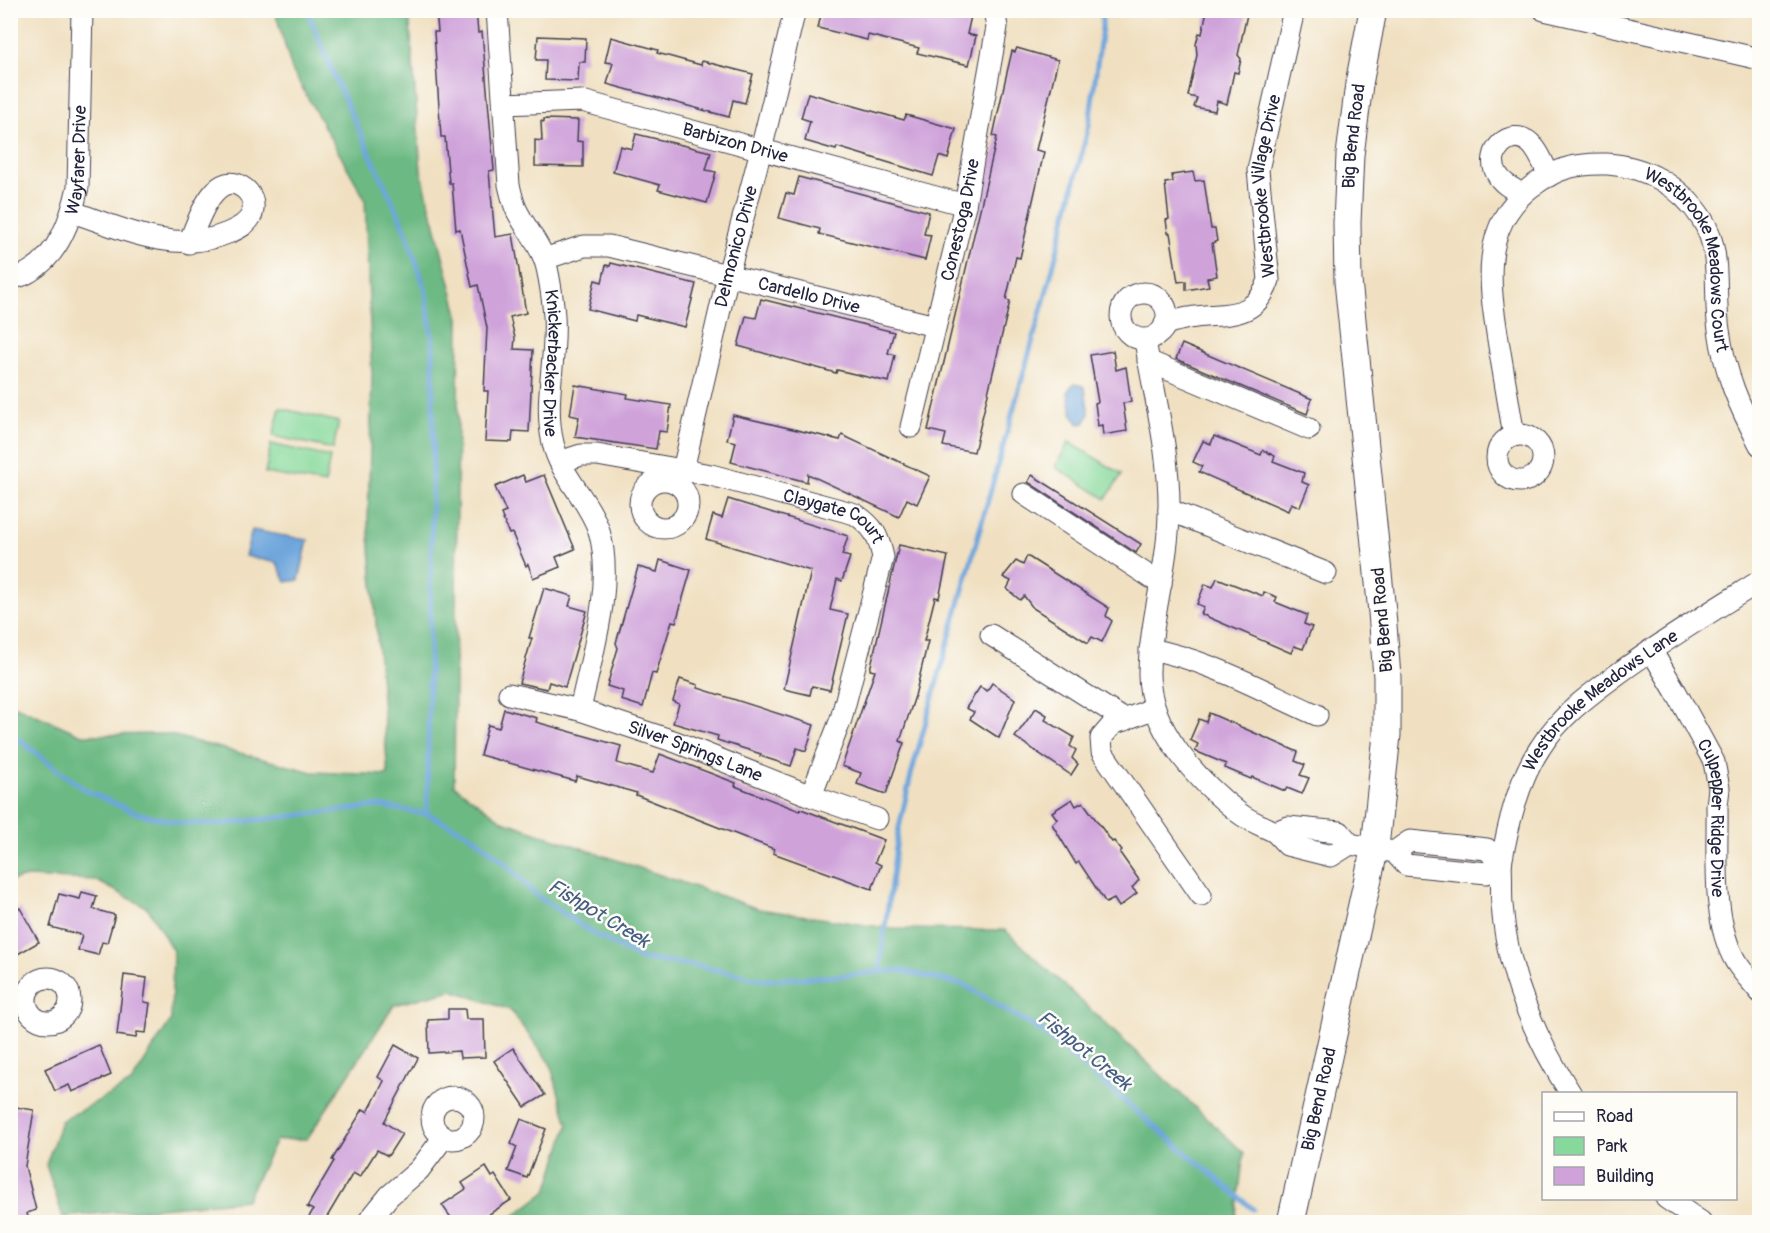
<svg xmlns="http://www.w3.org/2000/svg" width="1770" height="1233" viewBox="0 0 1770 1233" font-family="Pangolin,sans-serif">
	<rect width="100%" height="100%" fill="#fdfcf7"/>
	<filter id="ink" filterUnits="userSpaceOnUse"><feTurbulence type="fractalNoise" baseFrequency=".0167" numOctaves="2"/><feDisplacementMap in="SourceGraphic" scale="12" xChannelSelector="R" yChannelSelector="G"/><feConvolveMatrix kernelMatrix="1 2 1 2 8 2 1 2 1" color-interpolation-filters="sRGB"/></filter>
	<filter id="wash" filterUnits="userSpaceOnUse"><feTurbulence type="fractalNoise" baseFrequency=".008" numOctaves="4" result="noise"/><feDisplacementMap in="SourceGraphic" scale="24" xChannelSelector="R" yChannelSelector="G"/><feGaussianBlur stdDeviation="1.35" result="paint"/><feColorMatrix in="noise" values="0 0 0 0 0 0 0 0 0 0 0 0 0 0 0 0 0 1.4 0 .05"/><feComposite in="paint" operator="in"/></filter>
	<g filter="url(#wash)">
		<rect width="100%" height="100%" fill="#f0e0c1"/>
		<g fill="#86d99b" stroke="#547e6b" stroke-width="1.5">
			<polygon points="280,408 339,422 333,449 273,436"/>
			<polygon points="1069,442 1122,474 1106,499 1055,467"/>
			<polygon points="271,444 330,457 325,484 265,473"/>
		</g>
		<polygon fill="#6cb983" stroke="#476e5f" stroke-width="1.5" points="275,11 409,11 421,171 459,318 454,785 503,821 759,909 893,929 1005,930 1244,1153 1235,1222 506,1222 547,1191 568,1125 550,1063 510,1010 452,990 394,1005 307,1139 276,1140 246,1200 63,1217 46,1165 61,1121 131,1083 171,1020 173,951 148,908 95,880 27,877 11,881 11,704 82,735 167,734 312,772 388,775 368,522 372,376 365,199 292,70"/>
		<g fill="#6ea6dc" stroke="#48648c" stroke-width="1.5">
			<polygon points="1075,384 1083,386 1085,389 1089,415 1084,423 1079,424 1073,417 1068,393 1069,389"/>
			<polygon points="252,530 308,540 299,580 286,582 277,563 245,556"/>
		</g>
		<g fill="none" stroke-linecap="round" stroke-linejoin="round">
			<g stroke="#6ea6dc" stroke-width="5">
				<polyline points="307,10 338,85 403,224 425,288 433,343 433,445 427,814"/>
				<polyline points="10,733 85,790 136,813 181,823 221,824 380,806 427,814 471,835 506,864 537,896 596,935 641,959 699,966 764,980 840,976 899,970 964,985 1041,1031 1253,1209"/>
				<polyline points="879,972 898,832 911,775 1050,279 1089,125 1102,27 1102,10"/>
			</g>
		</g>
		<g id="blocks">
			<g fill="#cfa3da">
				<polygon points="436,10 476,10 478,33 482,32 494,170 489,171 495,237 513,234 526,313 510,317 515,338 514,349 533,350 529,432 513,431 512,442 485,441 488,391 484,391 487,328 478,285 472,287 460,229 456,230 452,183 449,183 445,137 441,137 434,32 438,32"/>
				<polygon points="822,10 948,10 971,16 967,34 976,36 969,65 917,53 919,48 868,35 867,40 818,28"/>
				<polygon points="1207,10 1248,10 1238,55 1241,59 1238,73 1234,72 1227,104 1217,101 1215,111 1194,107 1197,98 1188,96 1197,55 1196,44 1199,33 1202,34"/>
				<polygon points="538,36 586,38 585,62 579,62 578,81 545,80 546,60 536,60"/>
				<polygon points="611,37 658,50 657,53 701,65 702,61 753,74 745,103 733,100 729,117 607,84 613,63 605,62"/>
				<polygon points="1017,48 1058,60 1036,150 1044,152 1020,258 1016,257 1006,300 1010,301 974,452 943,446 946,434 928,430 997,137 993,136 1005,81 1012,51 1015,52"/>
				<polygon points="808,93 904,120 906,115 956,129 948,159 939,156 933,176 837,147 836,150 805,141 810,121 801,118"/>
				<polygon points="544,119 578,120 577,141 583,142 583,167 535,166 535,140 542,141 541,121 544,122"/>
				<polygon points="636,134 711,152 706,170 716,172 707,203 658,190 660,185 613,172 620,146 632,149"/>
				<polygon points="1193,172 1195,181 1204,180 1211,229 1215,229 1217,241 1212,243 1217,276 1207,278 1209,286 1186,290 1186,281 1178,282 1170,233 1168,233 1166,220 1169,219 1165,183 1173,182 1172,175"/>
				<polygon points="799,177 929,212 924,234 931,235 925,260 819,234 820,229 779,218 786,193 794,195"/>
				<polygon points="611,263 696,284 685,327 636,315 635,321 588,309 595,280 602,282 606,265 610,266"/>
				<polygon points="761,299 894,332 888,353 895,355 889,382 837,370 836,373 738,346 746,316 756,318"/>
				<polygon points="1182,344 1312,399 1307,414 1176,359"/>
				<polygon points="1113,351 1116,370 1126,367 1131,402 1123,403 1127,431 1103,435 1102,425 1098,426 1095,403 1098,402 1090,355"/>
				<polygon points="575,385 628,394 627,398 671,405 667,432 659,431 656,449 575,437 579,417 570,415"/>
				<polygon points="733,415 840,440 842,435 930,476 917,504 907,499 899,517 808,474 807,482 731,462 736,442 727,440"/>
				<polygon points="1214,436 1261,455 1263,450 1275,456 1273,461 1304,473 1302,482 1309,485 1300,507 1291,503 1288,511 1199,472 1202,466 1193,462 1203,441 1211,444"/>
				<polygon points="523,475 526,482 544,475 575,549 556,557 560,567 533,578 528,564 526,566 512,533 509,534 501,514 506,512 495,487"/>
				<polygon points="1032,475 1141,544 1136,553 1028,482"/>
				<polygon points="728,499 848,536 842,555 850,557 842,581 837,579 830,610 848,614 830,690 812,686 810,695 784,689 811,571 706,539 713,515 722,518"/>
				<polygon points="899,545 948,556 939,598 935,597 924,641 928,641 915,696 900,741 904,743 886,794 857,784 861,773 842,766 875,671 870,670"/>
				<polygon points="1027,556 1109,608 1106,616 1112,621 1102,642 1092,637 1088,643 1033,608 1024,596 1020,600 1007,589 1011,581 1003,577 1016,561 1023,565"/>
				<polygon points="660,560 691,570 676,622 672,621 656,674 652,673 643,707 621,700 623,691 607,686 618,648 616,643 638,567 657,572"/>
				<polygon points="1217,578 1263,596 1264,592 1277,597 1275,602 1307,615 1304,624 1312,627 1303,649 1294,646 1291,653 1201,614 1204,607 1197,604 1205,584 1213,587"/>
				<polygon points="544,588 572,596 569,606 587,611 565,687 549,682 547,689 519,683 532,638 529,638"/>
				<polygon points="680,679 698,685 698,688 814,725 806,751 797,748 791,766 760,756 761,754 717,740 718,736 673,723 679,704 673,701"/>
				<polygon points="992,683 1015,699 999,738 970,719 974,712 966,708 980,687 987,691"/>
				<polygon points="1036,708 1047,715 1045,720 1074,737 1070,746 1076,750 1072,758 1078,764 1071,775 1015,737"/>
				<polygon points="504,709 537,718 536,722 621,746 617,763 653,773 660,754 736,783 735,786 800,811 801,809 884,840 875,862 881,865 872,889 773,853 774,849 636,795 637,793 577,776 575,781 480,755 488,725 499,728"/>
				<polygon points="1209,713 1298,752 1295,761 1305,765 1300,775 1309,778 1302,794 1287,788 1285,791 1252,777 1251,779 1225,768 1226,764 1195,751 1198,744 1190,740 1199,719 1206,722"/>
				<polygon points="1072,799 1076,806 1083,802 1112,842 1114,841 1122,851 1120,853 1139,880 1132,888 1137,893 1119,907 1114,899 1106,903 1079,862 1076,864 1052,824 1057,819 1052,812"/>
				<polygon points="82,892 97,896 93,909 115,915 107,943 102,942 98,955 78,950 82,935 50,927 59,894 80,899"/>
				<polygon points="20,908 39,942 16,955 10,945 10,914"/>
				<polygon points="124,975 147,978 144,1002 150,1003 146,1033 137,1032 136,1038 117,1035"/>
				<polygon points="448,1009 465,1009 466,1019 484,1019 485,1057 460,1058 459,1051 429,1053 428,1020 448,1019"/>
				<polygon points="99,1045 111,1075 72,1092 69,1085 55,1091 45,1069"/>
				<polygon points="395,1045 418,1058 384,1122 402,1134 388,1156 377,1150 360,1177 353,1173 324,1222 306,1222 313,1210 307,1207 334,1161 332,1160 363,1109 368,1112 384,1081 378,1077"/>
				<polygon points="513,1048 545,1095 525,1107 494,1061"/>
				<polygon points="10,1106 34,1110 25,1166 36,1210 27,1213 29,1222 10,1222"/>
				<polygon points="521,1119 546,1129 527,1178 508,1171 517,1147 511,1144"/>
				<polygon points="486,1167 492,1177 495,1175 511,1200 477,1222 454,1222 442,1205 466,1189 462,1183"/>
			</g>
		</g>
	</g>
	<g filter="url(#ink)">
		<use href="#blocks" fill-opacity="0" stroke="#413e4f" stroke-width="1.5"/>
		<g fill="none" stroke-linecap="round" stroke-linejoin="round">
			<g stroke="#413e4f" stroke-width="23">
				<g id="minor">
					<path id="s1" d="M497,10L509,185C511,193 513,203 517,211C525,227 537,241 544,258C549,271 553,302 554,316C557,358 543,402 553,443C560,475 589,500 599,531C615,585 591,657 580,710"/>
					<polyline points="1544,10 1760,59"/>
					<path id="s2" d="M504,104L582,101L965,205"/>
					<path d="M1522,194C1513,189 1502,184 1497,174C1484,152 1510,126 1530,143C1539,151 1544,165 1549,176"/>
					<path d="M73,212C123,229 175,255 228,233C238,229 248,224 252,214C255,205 252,195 245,189C215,165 197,223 189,243"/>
					<path id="s3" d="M544,259L584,246H609L935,326"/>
					<path id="s4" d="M10,279C16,277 23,276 29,272C59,255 71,219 78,187L82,10"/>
					<circle cx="1144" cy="316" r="23"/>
					<path id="s5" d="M1165,324C1173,322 1181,319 1189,318C1224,312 1255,322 1269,280L1258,170L1294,10"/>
					<path id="s6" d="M1145,340C1154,396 1170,453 1169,510C1169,565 1150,618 1149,672C1148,728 1197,780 1239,813C1249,821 1263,826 1275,832L1288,827L1340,832L1350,844L1394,852L1410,841L1487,849L1501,864C1508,825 1518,781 1540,748C1560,716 1589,695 1619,673C1664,640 1712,611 1760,581"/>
					<polyline points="1148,361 1309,429"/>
					<path id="s7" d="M911,427L965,205L997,27L994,10"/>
					<circle cx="1520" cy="458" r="23"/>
					<path id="s8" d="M1514,436C1509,406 1504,376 1499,346C1490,289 1478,228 1531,187C1557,168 1576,163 1607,164C1645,166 1681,186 1702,219C1723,252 1713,293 1719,330C1725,374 1739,406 1760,445"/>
					<path id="s9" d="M560,462L581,455H597L711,475L855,514C874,527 878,535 883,557L841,719L811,796"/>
					<path id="s10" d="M676,480L683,470L728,275L761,150L795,10"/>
					<circle cx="664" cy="504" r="24"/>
					<polyline points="1024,494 1161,584"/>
					<polyline points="1169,510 1326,573"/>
					<polyline points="991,635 1125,720"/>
					<path d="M1150,649C1209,660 1263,691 1317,715"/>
					<path id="s11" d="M1651,650L1676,692L1714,762L1719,788L1717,806C1718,854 1711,920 1736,962C1743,973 1752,982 1760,992"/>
					<path id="s12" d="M509,694L580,710L676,742L811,796L877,819"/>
					<polyline points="1155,708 1113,724 1101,738 1102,752 1201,895"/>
					<polyline points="1275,832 1287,845 1331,856 1350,844"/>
					<polyline points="1394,852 1406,865 1487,873 1501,864"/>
					<path d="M1501,864C1502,877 1501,891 1502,905C1507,972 1535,1038 1571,1094"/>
					<circle cx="48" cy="1000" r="22"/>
					<circle cx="453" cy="1118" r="21"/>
					<polyline points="1666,1198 1701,1222"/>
					<polyline points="368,1222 389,1196 419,1170 444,1137"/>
				</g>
			</g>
			<g stroke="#413e4f" stroke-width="29">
				<g id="major">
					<path id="s13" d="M1291,1222L1375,847L1387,735V677L1382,612L1348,281L1347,223L1350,155L1359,84L1373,10"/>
				</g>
			</g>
			<use href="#minor" stroke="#fff" stroke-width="21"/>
			<use href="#major" stroke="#fff" stroke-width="27"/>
		</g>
	</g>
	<g text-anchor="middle" stroke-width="5" stroke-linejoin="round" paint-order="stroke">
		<g font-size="18" fill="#22223b" stroke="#fdfcf7">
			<text dy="6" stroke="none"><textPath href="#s13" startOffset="1098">Big Bend Road</textPath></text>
			<text dy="6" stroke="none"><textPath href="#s2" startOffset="237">Barbizon Drive</textPath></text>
			<text dy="6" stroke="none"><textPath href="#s4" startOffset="148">Wayfarer Drive</textPath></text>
			<text dy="6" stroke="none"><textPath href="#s5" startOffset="216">Westbrooke Village Drive</textPath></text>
			<text dy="6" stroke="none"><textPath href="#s7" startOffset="213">Conestoga Drive</textPath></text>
			<text dy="6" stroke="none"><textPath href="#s10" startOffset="242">Delmonico Drive</textPath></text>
			<text dy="6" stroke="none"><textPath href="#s8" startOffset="489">Westbrooke Meadows Court</textPath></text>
			<text dy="6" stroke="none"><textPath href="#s3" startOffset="273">Cardello Drive</textPath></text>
			<text dy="6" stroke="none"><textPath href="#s1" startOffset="363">Knickerbacker Drive</textPath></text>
			<text dy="6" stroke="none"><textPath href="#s9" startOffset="285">Claygate Court</textPath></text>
			<text transform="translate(1382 620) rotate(-95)" y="6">Big Bend Road</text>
			<text dy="6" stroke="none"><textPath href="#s6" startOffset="993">Westbrooke Meadows Lane</textPath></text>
			<text dy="6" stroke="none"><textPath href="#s12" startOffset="195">Silver Springs Lane</textPath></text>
			<text dy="6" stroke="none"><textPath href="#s11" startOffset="184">Culpepper Ridge Drive</textPath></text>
			<text dy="6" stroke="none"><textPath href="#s13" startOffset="126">Big Bend Road</textPath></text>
		</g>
		<g font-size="20" font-style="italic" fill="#445d83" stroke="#fdfcf7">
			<text transform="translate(599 913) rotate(31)" y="7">Fishpot Creek</text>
			<text transform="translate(1085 1050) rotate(39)" y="7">Fishpot Creek</text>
		</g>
	</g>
	<rect width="1770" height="1233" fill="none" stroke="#fdfcf7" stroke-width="36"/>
	<rect x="1542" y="1092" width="195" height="108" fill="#fdfcf7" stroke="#a5a5ac" stroke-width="1.5"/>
	<rect x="1554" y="1112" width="30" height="9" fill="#ffffff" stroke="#a5a5ac" stroke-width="1.5"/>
	<text x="1596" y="1122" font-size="18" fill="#22223b">Road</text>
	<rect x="1554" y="1137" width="30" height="18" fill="#86d99b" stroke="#a5a5ac" stroke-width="1.5"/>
	<text x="1596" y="1152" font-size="18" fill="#22223b">Park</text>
	<rect x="1554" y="1167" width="30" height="18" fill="#cfa3da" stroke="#a5a5ac" stroke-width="1.5"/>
	<text x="1596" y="1182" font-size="18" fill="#22223b">Building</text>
</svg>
